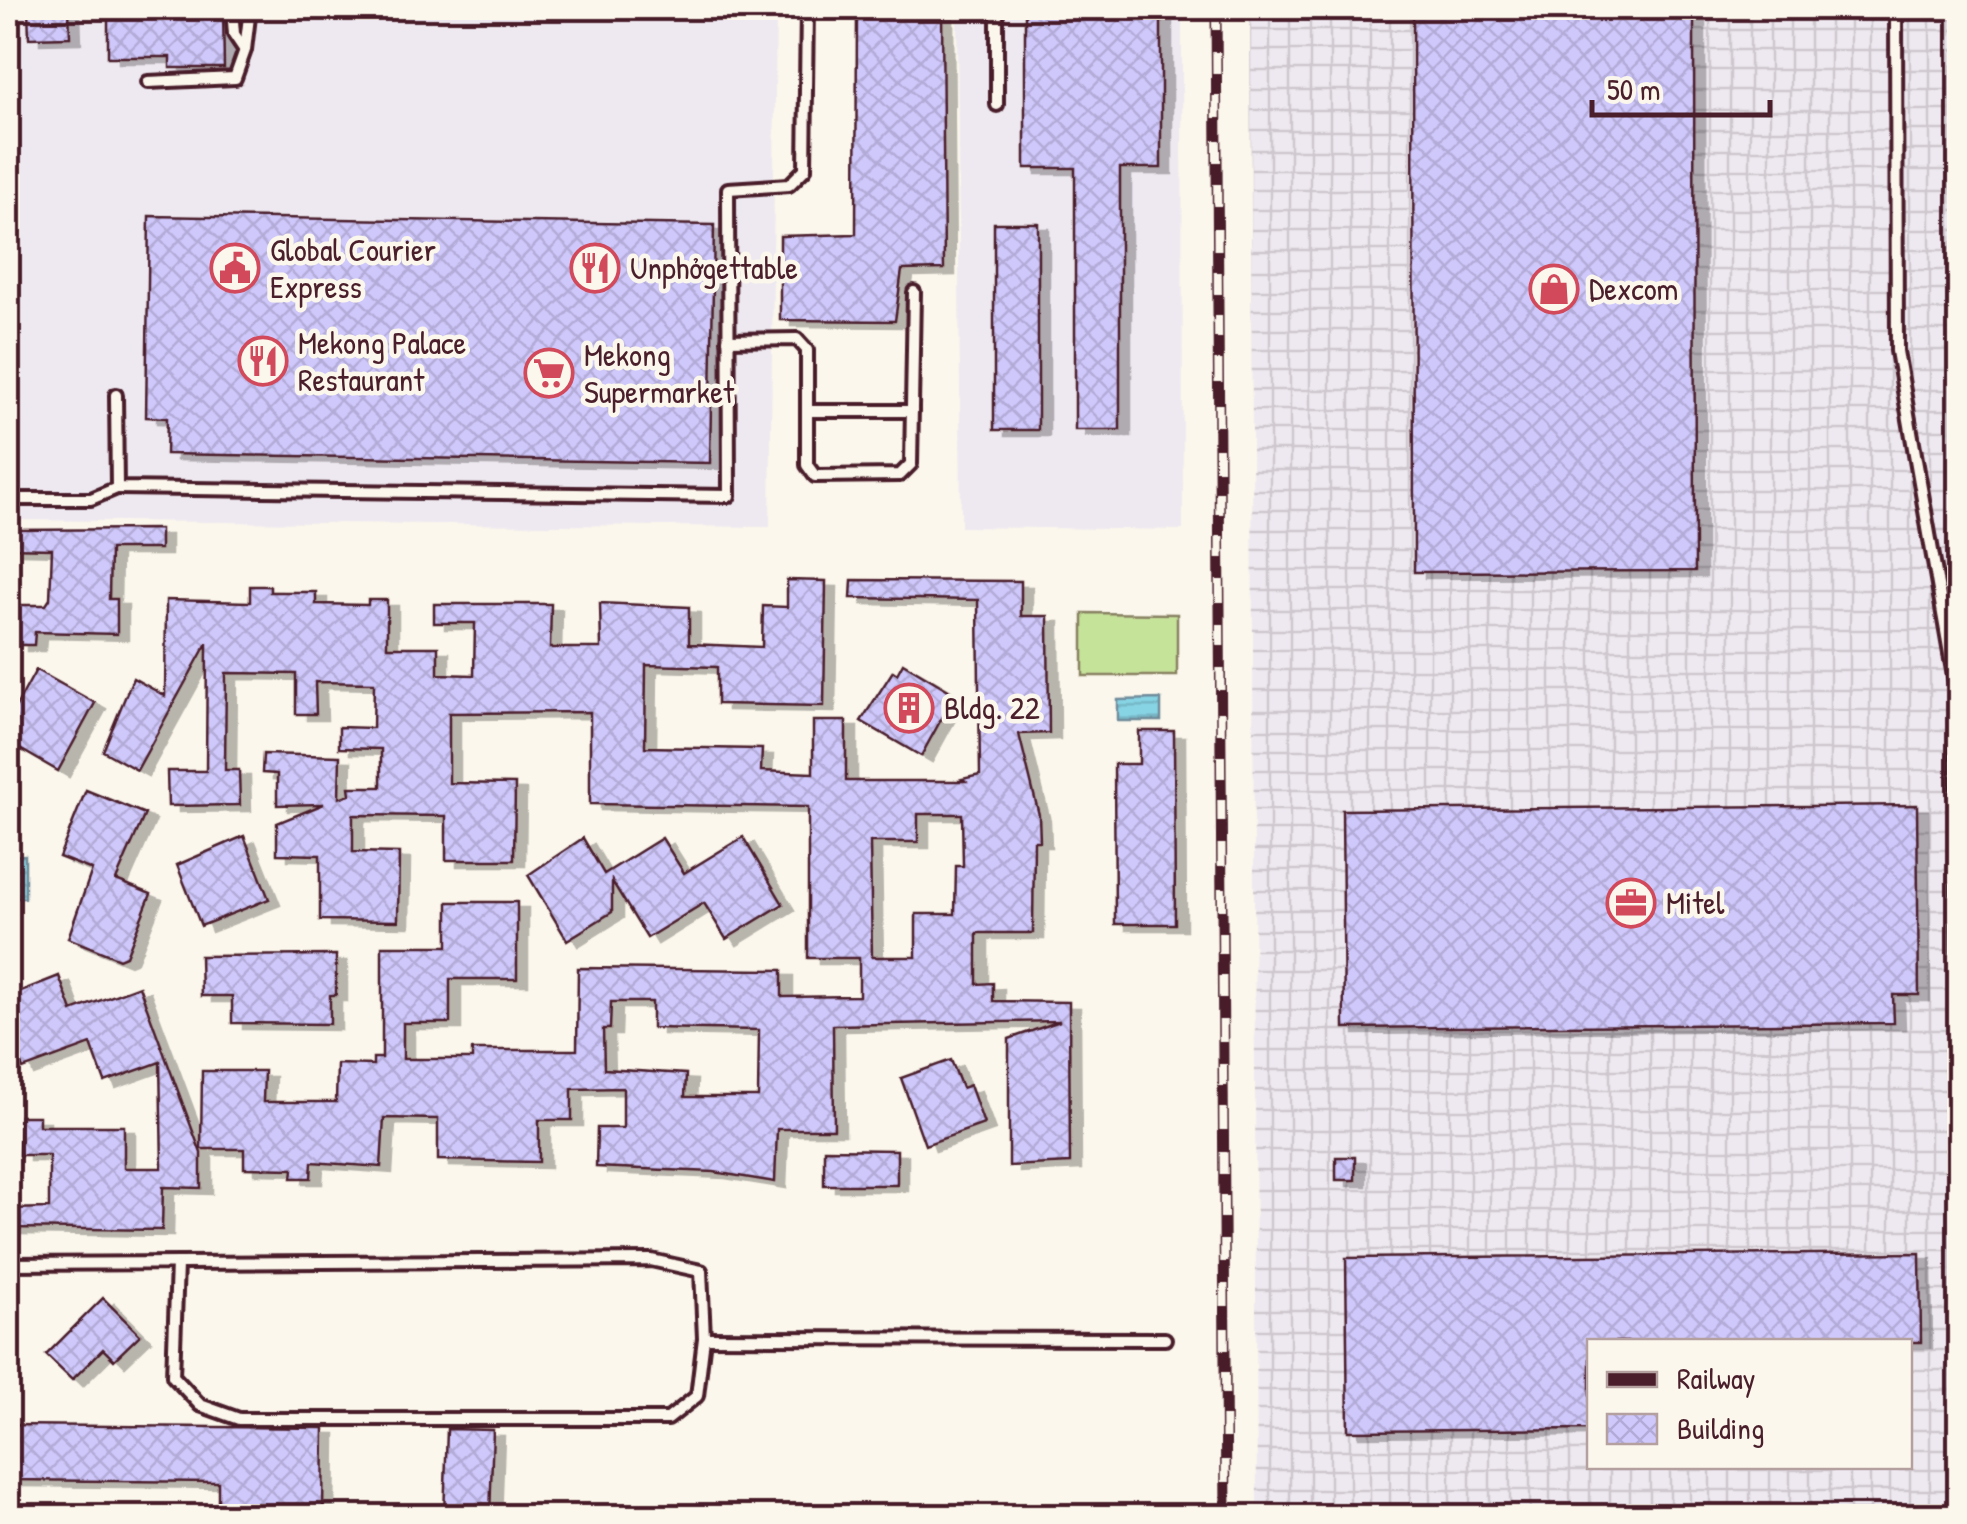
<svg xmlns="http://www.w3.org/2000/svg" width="1967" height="1524" viewBox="0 0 1967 1524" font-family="'Patrick Hand',sans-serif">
	<defs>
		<pattern id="industrial-grid" width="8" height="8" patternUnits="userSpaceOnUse" patternTransform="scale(2.5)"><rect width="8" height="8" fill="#eee9f0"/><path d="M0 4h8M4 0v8" fill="none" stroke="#cec7ce"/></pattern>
		<pattern id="water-rules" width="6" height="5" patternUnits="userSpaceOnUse" patternTransform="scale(2.5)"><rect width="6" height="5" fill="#87d4e5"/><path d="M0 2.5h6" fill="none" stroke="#76b6c5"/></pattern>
		<pattern id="building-cross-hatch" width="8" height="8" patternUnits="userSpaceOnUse" patternTransform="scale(2.5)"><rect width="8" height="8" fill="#cfc8fb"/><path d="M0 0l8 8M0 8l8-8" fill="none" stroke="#b3abd7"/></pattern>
		<filter id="shadow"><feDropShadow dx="11" dy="6" stdDeviation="0" flood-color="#0004"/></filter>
	</defs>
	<rect width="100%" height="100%" fill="#fbf7ec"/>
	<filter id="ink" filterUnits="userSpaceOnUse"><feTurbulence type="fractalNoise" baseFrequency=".01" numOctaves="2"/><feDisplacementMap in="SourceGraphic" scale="20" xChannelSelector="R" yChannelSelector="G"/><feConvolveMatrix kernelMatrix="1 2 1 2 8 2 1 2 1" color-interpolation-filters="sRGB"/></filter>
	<g filter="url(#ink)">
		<g fill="#eee9f0">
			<polygon points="8,8 776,8 770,527 8,520"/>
			<polygon points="957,8 1182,8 1183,530 961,527"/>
		</g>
		<path fill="url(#industrial-grid)" fill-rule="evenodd" d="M1250,8H1959V1516H1257ZM1590,1342H1910V1466H1590Z"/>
		<polygon fill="#c6e39a" stroke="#888162" stroke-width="2.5" points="1083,613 1177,614 1177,676 1083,676"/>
		<g fill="url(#water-rules)" stroke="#6f8c9b" stroke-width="2.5">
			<polygon points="1161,699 1161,721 1118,721 1118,700"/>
			<polygon points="25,855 25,898 8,898 8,856"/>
		</g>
		<g fill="url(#building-cross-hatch)" stroke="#4a1f2b" stroke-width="2.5" fill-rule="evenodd" filter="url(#shadow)">
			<polygon points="28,8 69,8 70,37 29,38"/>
			<polygon points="108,8 223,8 224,68 170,68 170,57 108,57"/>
			<polygon points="857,8 942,8 944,269 902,270 895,321 780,320 780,236 856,234"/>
			<polygon points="1025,8 1161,8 1161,168 1120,168 1120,430 1075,430 1075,168 1025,168"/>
			<polygon points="1413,8 1694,8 1695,571 1414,572"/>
			<polygon points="149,216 714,225 710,463 166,454 167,418 146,417"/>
			<rect x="994" y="223" width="44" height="207"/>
			<polygon points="160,529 160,549 110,549 109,599 117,599 117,634 35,632 34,645 16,645 16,605 46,605 50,599 52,549 8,548 8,530"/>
			<path d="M787,580L826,581L824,706L717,704V667L646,665L645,747L762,749L761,771L813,773V721H846V781H965L962,779L980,775L978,600L851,598L852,580L1021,581V616H1048L1049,733L1019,734L1039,815L1040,841H1034L1033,933H977V984L993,983V1001L1069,1002L1070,1163L1009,1166V1039L1060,1021L833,1025L834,1129H777L775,1182L714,1172L596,1167L597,1128H623V1088L572,1089V1120H539V1162L438,1160V1119L384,1118L381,1167L312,1162L311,1178H292L293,1169L244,1168V1149H201L202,1071H264L263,1102H336L337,1064L373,1065V1058H382V946H448V902H517V979H450V1023H403V1059H472V1050H577L578,968L782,970V997L859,996V958H808V807L590,804V712L449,713V783L515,784L514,860H446V816L353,815V852L399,853L398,921L320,920V855L277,854V823L324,804L277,805V774L262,773L263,754L340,756L339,798L350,794L349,787H381V749L339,748V727L373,728L374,683L315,682L316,714H296V674L226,673L225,770H239L240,805L168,806L167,771H206L207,643L137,770L103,751L133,678L165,696L166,600L250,602V586H270V592H316V604L368,605V600H387V647H438V674L474,675L475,623H434V604H551L550,648H601L600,603L689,607V644L762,647L763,606L787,607ZM918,814H962L963,866H956L955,914H916V957H872L870,842H918ZM611,1002H652V1028L759,1030L758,1097H685L686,1074L604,1069L603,1029H610Z"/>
			<polygon points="903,663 955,694 921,756 861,721 893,671 897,674"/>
			<polygon points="36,670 95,703 58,771 8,742 8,721"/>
			<polygon points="1139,731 1174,731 1175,924 1115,924 1114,764 1139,764"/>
			<polygon points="86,790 145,814 116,880 151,894 126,956 119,959 68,938 92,870 59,857"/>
			<polygon points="1917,805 1919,995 1893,995 1894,1023 1344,1028 1342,810"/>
			<polygon points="244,836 269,899 201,926 177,865"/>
			<polygon points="743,837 783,904 726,939 704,903 647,938 612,881 612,912 567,940 528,875 583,838 604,874 662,838 684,873"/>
			<polygon points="336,955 336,995 330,995 330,1024 232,1023 232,996 201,996 200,956"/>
			<polygon points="59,976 72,1011 139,986 201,1153 201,1188 163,1187 162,1230 8,1228 8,1209 49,1208 49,1155 19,1155 20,1116 39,1116 39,1126 124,1126 124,1168 162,1168 160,1062 105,1082 91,1044 23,1069 8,1027 8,996"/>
			<polygon points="951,1060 962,1088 970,1085 984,1124 925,1145 901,1078"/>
			<polygon points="824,1149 897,1150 897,1185 824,1185"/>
			<rect x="1336" y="1157" width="19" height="23"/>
			<polygon points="1920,1253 1921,1342 1590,1342 1590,1429 1348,1431 1346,1258"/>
			<polygon points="103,1298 140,1335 114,1360 103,1349 72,1380 46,1355"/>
			<polygon points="8,1425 324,1428 323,1516 218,1516 218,1482 8,1480"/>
			<polygon points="447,1429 493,1430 490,1516 444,1516"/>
		</g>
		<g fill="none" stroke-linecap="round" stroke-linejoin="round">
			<g stroke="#4a1f2b" stroke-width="18">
				<g id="lane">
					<polyline points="232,8 234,34 244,49"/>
					<polyline points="1896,8 1897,351 1956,688 1960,1125"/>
					<polyline points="148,82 235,78 245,50 250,8"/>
					<polyline points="997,105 997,8"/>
					<polyline points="728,340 797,339 807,350 807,465 815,476 900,475 911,464 914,292"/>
					<polyline points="116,395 117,488 729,496 728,189 789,185 805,169 807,8"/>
					<polyline points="807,411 912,411"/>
					<polyline points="8,499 91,499 117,488"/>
					<polyline points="8,1264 651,1260 701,1271 704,1338 697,1396 668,1419 239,1419 200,1405 173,1376 177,1264"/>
					<polyline points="704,1338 1165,1339"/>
				</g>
			</g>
			<use href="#lane" stroke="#fbf7ec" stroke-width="10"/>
			<g stroke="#4a1f2b" stroke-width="11">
				<polyline id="rail" points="1216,8 1226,1516"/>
			</g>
			<use href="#rail" stroke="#fbf7ec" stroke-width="8" stroke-dasharray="22" stroke-linecap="butt"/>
		</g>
	</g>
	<defs>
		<g id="civic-ring" transform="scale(2.5)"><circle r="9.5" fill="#fbf7ec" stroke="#d1495b" stroke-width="1.5"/><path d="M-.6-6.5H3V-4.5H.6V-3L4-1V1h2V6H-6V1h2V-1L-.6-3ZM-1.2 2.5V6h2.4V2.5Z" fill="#d1495b"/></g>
		<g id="restaurant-ring" transform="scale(2.5)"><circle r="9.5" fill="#fbf7ec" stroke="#d1495b" stroke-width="1.5"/><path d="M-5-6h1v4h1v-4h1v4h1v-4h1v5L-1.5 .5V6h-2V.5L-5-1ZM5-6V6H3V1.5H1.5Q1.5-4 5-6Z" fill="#d1495b"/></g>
		<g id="shop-ring" transform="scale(2.5)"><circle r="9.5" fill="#fbf7ec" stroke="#d1495b" stroke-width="1.5"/><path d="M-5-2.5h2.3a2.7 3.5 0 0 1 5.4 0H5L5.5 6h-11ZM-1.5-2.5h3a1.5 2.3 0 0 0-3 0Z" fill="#d1495b"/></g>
		<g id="supermarket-ring" transform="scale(2.5)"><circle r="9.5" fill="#fbf7ec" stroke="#d1495b" stroke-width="1.5"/><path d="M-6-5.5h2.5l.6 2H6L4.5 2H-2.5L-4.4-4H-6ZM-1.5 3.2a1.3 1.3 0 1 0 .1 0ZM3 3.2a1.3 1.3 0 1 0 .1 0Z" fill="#d1495b"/></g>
		<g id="building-ring" transform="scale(2.5)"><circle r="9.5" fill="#fbf7ec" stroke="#d1495b" stroke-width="1.5"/><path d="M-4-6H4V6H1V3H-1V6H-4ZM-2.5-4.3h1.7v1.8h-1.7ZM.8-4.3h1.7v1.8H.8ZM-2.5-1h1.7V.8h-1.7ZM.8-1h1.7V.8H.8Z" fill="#d1495b"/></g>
		<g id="office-ring" transform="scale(2.5)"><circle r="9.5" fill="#fbf7ec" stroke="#d1495b" stroke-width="1.5"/><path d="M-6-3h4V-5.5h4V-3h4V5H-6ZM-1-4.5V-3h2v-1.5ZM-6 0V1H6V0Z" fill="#d1495b"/></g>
	</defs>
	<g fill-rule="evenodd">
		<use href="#civic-ring" x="235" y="268"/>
		<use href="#restaurant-ring" x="595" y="268"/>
		<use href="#shop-ring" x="1554" y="289"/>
		<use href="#restaurant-ring" x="263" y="361"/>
		<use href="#supermarket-ring" x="549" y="373"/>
		<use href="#building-ring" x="909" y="708"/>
		<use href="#office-ring" x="1631" y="903"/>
	</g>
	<g text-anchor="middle" stroke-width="9" stroke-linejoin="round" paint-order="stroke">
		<g font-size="32" fill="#4a1f2b" stroke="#fbf7ec" text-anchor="start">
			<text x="270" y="261">Global Courier<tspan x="270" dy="37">Express</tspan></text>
			<text x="630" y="279">Unphởgettable</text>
			<text x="1589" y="300">Dexcom</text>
			<text x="298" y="354">Mekong Palace<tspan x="298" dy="37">Restaurant</tspan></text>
			<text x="584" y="366">Mekong<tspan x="584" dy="37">Supermarket</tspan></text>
			<text x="944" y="719">Bldg. 22</text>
			<text x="1666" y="914">Mitel</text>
		</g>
	</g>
	<rect width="1967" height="1524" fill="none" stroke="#fbf7ec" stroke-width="40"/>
	<rect x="20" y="20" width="1927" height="1484" fill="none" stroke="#4a1f2b" stroke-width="4" filter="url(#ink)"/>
	<rect x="1587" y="1339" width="325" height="130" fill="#fbf7ec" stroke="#b4a19f" stroke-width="2.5"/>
	<rect x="1607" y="1372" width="50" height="15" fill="#4a1f2b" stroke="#b4a19f" stroke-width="2.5"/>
	<text x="1677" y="1389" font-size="30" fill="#4a1f2b">Railway</text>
	<rect x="1607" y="1414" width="50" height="30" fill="url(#building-cross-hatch)" stroke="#b4a19f" stroke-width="2.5"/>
	<text x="1677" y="1439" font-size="30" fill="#4a1f2b">Building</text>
	<path d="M1592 100v15h178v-15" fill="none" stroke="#4a1f2b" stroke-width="5"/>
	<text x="1607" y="100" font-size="30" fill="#4a1f2b" stroke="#fbf7ec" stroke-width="8" paint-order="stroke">50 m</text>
</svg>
